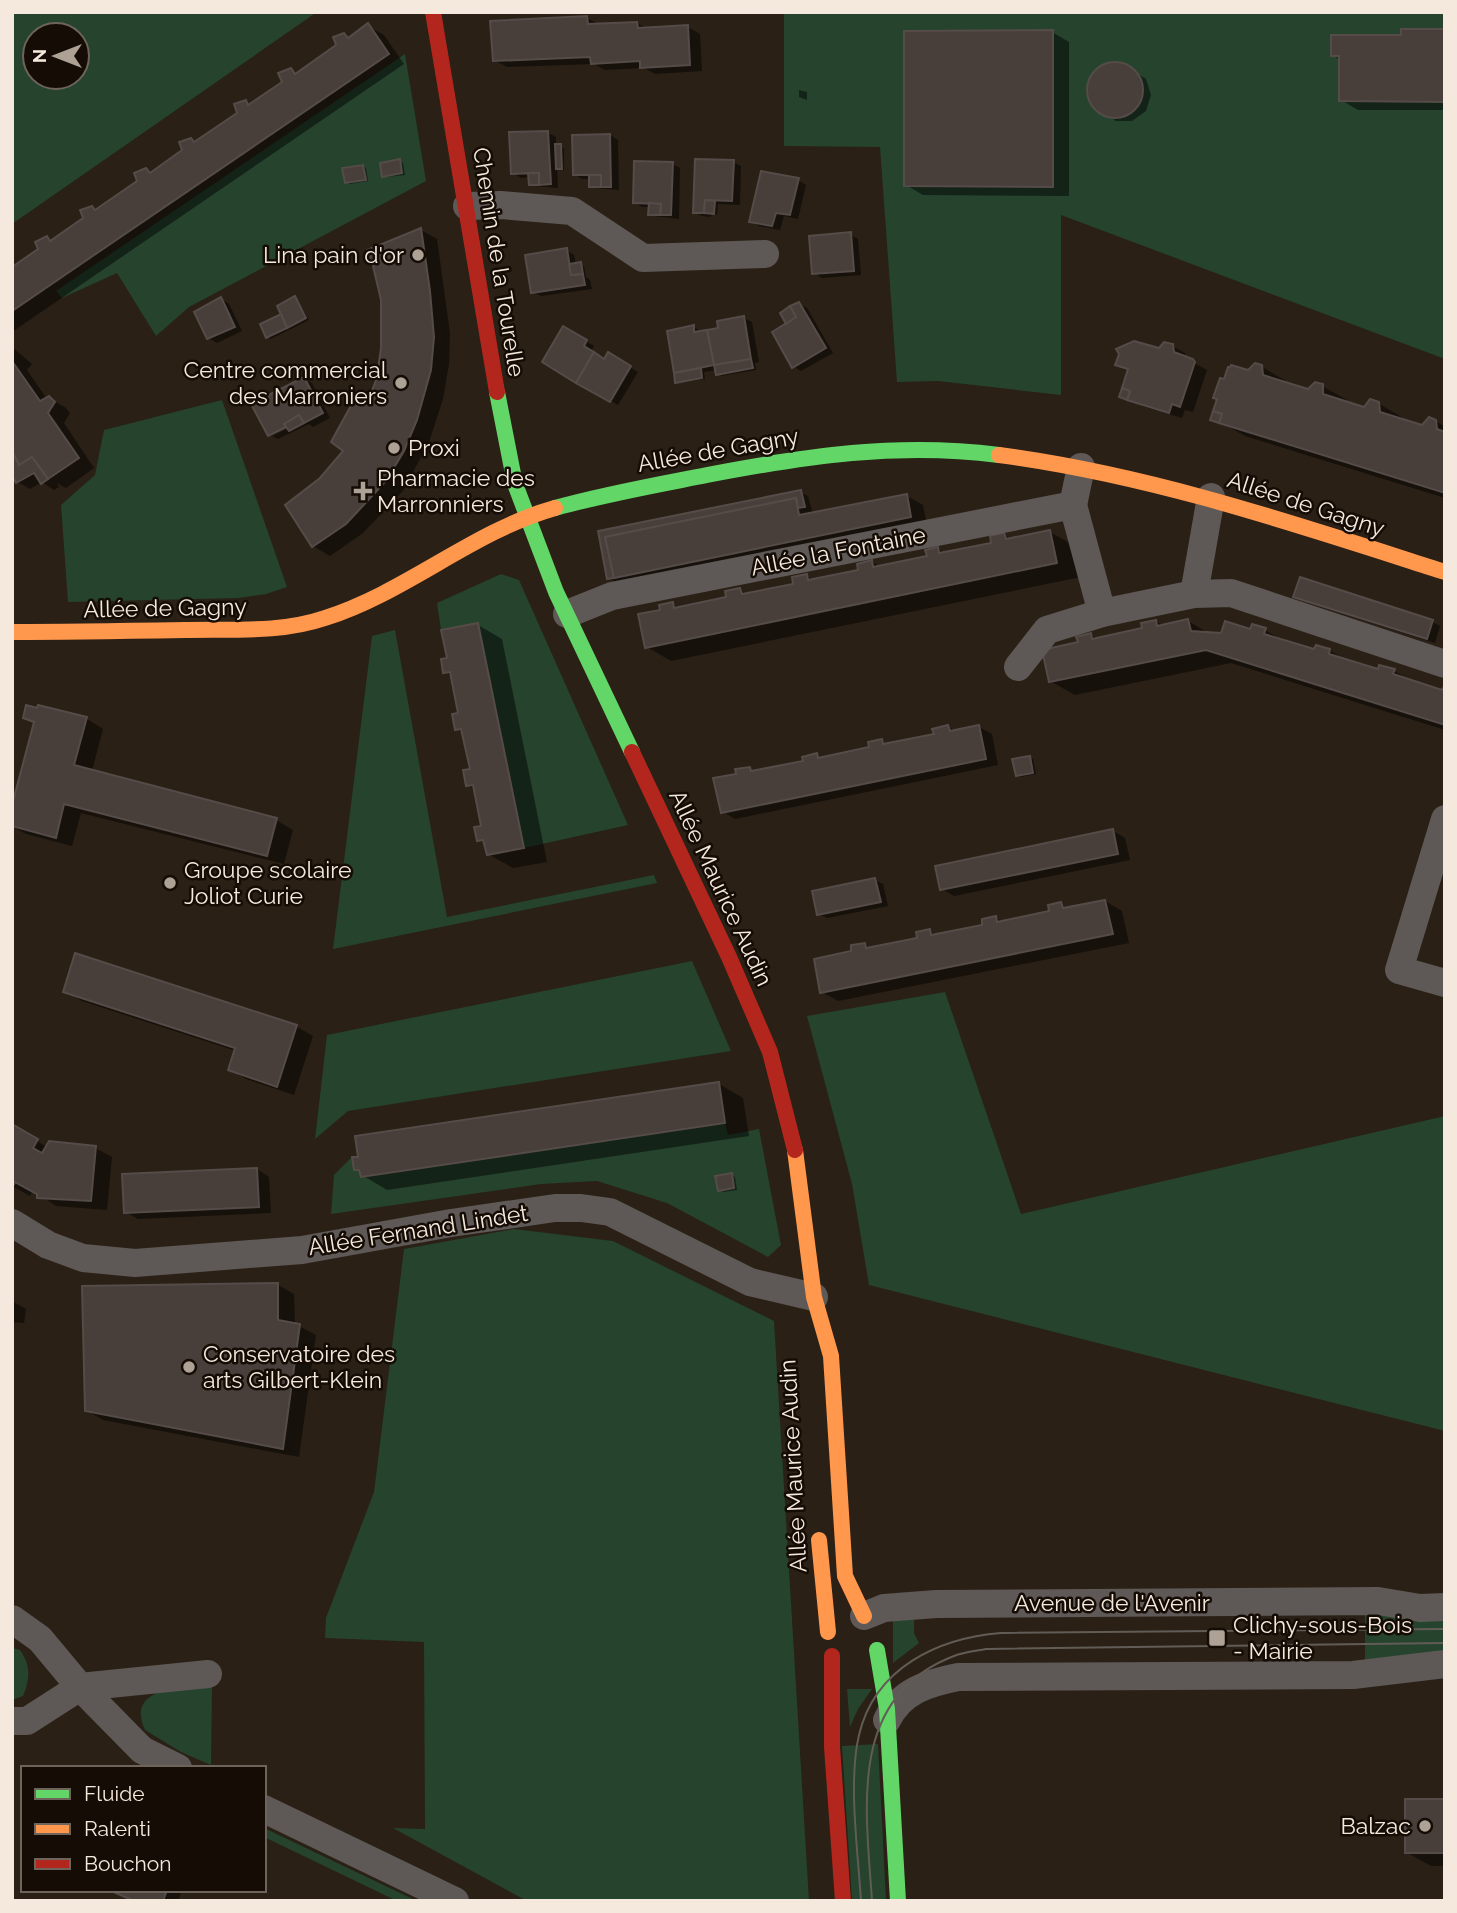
<svg xmlns="http://www.w3.org/2000/svg" width="1457" height="1913" viewBox="0 0 1457 1913" font-family="Raleway,sans-serif">
	<rect width="100%" height="100%" fill="#2a2015"/>
	<g fill="#25432d" fill-rule="evenodd">
		<path d="M12,12H317L12,224ZM35,35H77V77H35Z"/>
		<polygon points="784,12 1445,12 1445,359 1061,215 1061,395 938,381 897,382 880,147 784,146"/>
		<polygon points="405,54 426,181 189,307 156,336 117,273 62,298 56,291"/>
		<polygon points="222,400 287,587 266,594 238,598 68,602 61,505 95,475 104,430"/>
		<polygon points="501,574 519,580 628,825 524,848 478,623 441,630 437,603"/>
		<polygon points="395,630 447,917 654,875 657,883 333,949 372,636"/>
		<polygon points="692,961 731,1051 348,1111 315,1139 327,1035"/>
		<polygon points="945,992 1021,1214 1445,1116 1445,1431 869,1285 852,1184 807,1016"/>
		<polygon points="725,1123 728,1135 759,1129 781,1245 768,1257 667,1203 597,1181 541,1184 331,1214 334,1175 352,1157 354,1170 359,1170 361,1176"/>
		<polygon points="514,1229 613,1241 774,1321 809,1901 527,1901 393,1828 425,1829 424,1642 325,1638 326,1618 374,1492 404,1249"/>
		<polygon points="1365,1613 1445,1615 1445,1656 1365,1662"/>
		<polygon points="914,1619 914,1633 919,1643 893,1663 893,1621"/>
		<path d="M13,1648L20,1650C31,1666 30,1679 23,1696L12,1700Z"/>
		<path d="M212,1686L211,1765L181,1752L145,1730C125,1684 185,1689 212,1686Z"/>
		<polygon points="847,1689 872,1689 858,1709 850,1727"/>
		<polygon points="878,1744 886,1901 852,1901 842,1746"/>
		<polygon points="264,1828 417,1901 397,1901 264,1837"/>
	</g>
	<g fill="#0007">
		<polygon points="587,18 600,25 637,23 647,29 688,27 700,34 702,71 655,74 644,68 605,70 594,64 507,67 494,60"/>
		<polygon points="368,26 384,35 404,64 12,332 12,269 40,250 47,238 53,242 85,219 92,208 97,211 139,182 146,170 152,173 184,151 191,140 196,143 239,114 246,102 251,105 284,83 291,70 298,74 338,46 344,35 350,39"/>
		<polygon points="1445,31 1445,110 1358,110 1341,100 1341,60 1332,55 1403,37"/>
		<polygon points="1052,32 1069,42 1069,196 923,195 906,185"/>
		<polygon points="1106,64 1123,65 1146,79 1151,95 1146,111 1132,121 1116,121 1093,106 1088,91 1093,75"/>
		<polygon points="799,90 807,92 807,100 799,97"/>
		<polygon points="548,133 556,137 556,146 564,148 564,170 557,167 558,188 534,186 530,184 530,177 521,178 513,173"/>
		<polygon points="610,135 618,140 619,190 594,188 591,186 591,179 582,179 574,174"/>
		<polygon points="400,161 403,163 405,175 387,177 383,175"/>
		<polygon points="733,162 741,166 740,205 718,204 717,215 712,214 711,217 702,216 694,212"/>
		<polygon points="672,164 680,168 679,219 653,216 650,214 651,207 642,207 634,202"/>
		<polygon points="363,166 366,168 368,181 350,184 346,182"/>
		<polygon points="798,180 806,185 798,219 784,216 780,230 759,226 751,221"/>
		<polygon points="421,230 437,239 450,333 449,364 443,399 429,442 403,491 363,533 330,556 313,546 287,506 321,479 345,450 368,407"/>
		<polygon points="850,234 858,239 861,275 822,278 814,273"/>
		<polygon points="566,250 574,255 576,265 584,266 586,277 590,280 592,289 541,296 533,292"/>
		<polygon points="295,298 298,300 309,320 271,339 268,337 262,325 283,315"/>
		<polygon points="221,299 229,304 242,331 217,343 209,338"/>
		<polygon points="799,304 807,308 833,353 801,371 793,366 789,324"/>
		<polygon points="744,318 752,322 759,362 755,363 756,370 721,376 717,370 704,372 705,379 680,383 677,381 669,332 693,327 701,331 721,330"/>
		<polygon points="564,329 594,346 591,352 605,361 608,355 638,372 618,405 545,362"/>
		<polygon points="1172,346 1185,353 1185,358 1207,370 1193,412 1185,410 1182,418 1142,406 1131,400 1130,371 1117,364"/>
		<polygon points="12,347 32,364 27,370 47,399 49,398 66,408 70,413 64,423 94,468 66,488 57,483 59,487 54,490 42,482 30,489 18,482 12,472"/>
		<polygon points="1262,367 1286,381 1287,384 1309,391 1322,386 1347,400 1347,403 1365,409 1378,403 1403,418 1403,421 1423,427 1436,421 1445,427 1445,498 1245,436 1222,423 1249,372"/>
		<polygon points="304,379 312,383 330,418 313,427 309,424 278,439 272,436 295,425 293,422 272,432 272,436 270,435"/>
		<polygon points="800,492 808,496 813,514 907,496 923,505 927,526 616,582 608,578"/>
		<polygon points="1050,532 1075,546 1081,577 671,661 647,647 662,612 672,604 681,608 728,599 740,590 748,594 795,585 807,576 815,581 860,571 872,562 881,567 929,557 938,549 946,554 993,544 1004,535 1012,540"/>
		<polygon points="1295,596 1432,622 1440,626 1435,643 1303,601"/>
		<polygon points="1156,621 1164,626 1188,621 1210,634 1265,630 1289,644 1315,652 1329,650 1351,663 1379,671 1394,671 1417,684 1443,692 1445,689 1445,730 1231,663 1075,695 1050,681 1080,644 1091,635 1099,640 1144,630"/>
		<polygon points="478,625 502,639 547,862 513,868 488,854 486,844 478,840 483,827 476,790 467,785 472,770 464,733 456,729 460,714 452,677 445,672 449,659"/>
		<polygon points="40,707 87,719 103,729 92,771 276,820 293,830 284,864 81,813 72,846 26,834 12,826 36,724 25,717 39,710"/>
		<polygon points="948,727 956,731 979,727 992,734 998,765 735,819 722,811 738,775 750,768 756,772 806,762 817,755 823,759 872,749 882,741 888,745 936,736"/>
		<polygon points="1029,758 1033,759 1036,774 1021,777 1018,775"/>
		<polygon points="1113,831 1125,838 1130,860 954,896 942,889"/>
		<polygon points="875,880 883,884 888,906 827,918 819,914"/>
		<polygon points="1105,901 1122,911 1129,943 838,1001 822,992 853,952 865,944 872,949 919,939 930,931 938,936 984,926 996,918 1003,922 1051,912 1061,904 1069,909"/>
		<polygon points="76,956 297,1027 313,1036 294,1095 246,1079 230,1069 236,1051 82,1001 65,991"/>
		<polygon points="719,1084 743,1098 749,1136 387,1190 362,1175 356,1169"/>
		<polygon points="12,1126 47,1147 95,1148 112,1157 107,1210 56,1206 33,1190 30,1196 12,1186"/>
		<polygon points="257,1169 269,1177 271,1213 138,1219 126,1212"/>
		<polygon points="732,1175 735,1177 737,1190 723,1192 720,1190"/>
		<polygon points="278,1285 294,1294 295,1324 316,1335 299,1457 103,1420 86,1410"/>
		<polygon points="12,1301 26,1309 24,1323 12,1322"/>
		<polygon points="1445,1801 1445,1866 1431,1866 1406,1852"/>
		<polygon points="108,1890 182,1890 178,1901 133,1901"/>
	</g>
	<g fill="#483f3b" stroke="#554b48" stroke-width="2">
		<polygon points="587,16 588,24 637,22 638,28 688,25 690,65 640,68 640,61 591,64 590,57 493,61 490,21"/>
		<polygon points="368,23 389,54 12,311 12,267 38,249 35,242 47,236 50,241 83,218 80,210 92,206 95,210 137,181 134,173 146,168 150,173 182,150 179,142 191,138 194,142 237,113 234,104 246,100 248,105 282,82 278,73 291,68 295,74 336,45 333,37 344,33 348,38"/>
		<polygon points="1401,29 1445,29 1445,102 1339,101 1339,56 1331,56 1331,35 1401,35"/>
		<polygon points="1053,30 1053,187 904,186 904,31"/>
		<circle cx="1115" cy="90" r="28"/>
		<polygon points="548,131 551,184 539,185 539,173 511,174 509,132"/>
		<polygon points="610,134 611,187 601,187 601,175 573,175 572,135"/>
		<polygon points="555,144 561,144 562,169 556,169"/>
		<polygon points="400,159 402,173 382,177 380,163"/>
		<polygon points="695,159 734,160 732,201 705,200 704,213 693,213"/>
		<polygon points="634,161 673,162 671,215 660,215 661,204 633,203"/>
		<polygon points="363,165 366,180 345,183 342,168"/>
		<polygon points="761,171 799,178 790,215 776,213 772,226 749,222"/>
		<polygon points="528,173 539,173 539,185 529,185"/>
		<rect x="589" y="175" width="12" height="12"/>
		<polygon points="705,200 715,201 714,214 704,213"/>
		<polygon points="649,203 661,204 660,215 648,215"/>
		<polygon points="421,228 430,291 434,337 431,370 417,420 404,451 386,481 346,524 312,547 285,505 320,478 343,451 331,442 354,400 367,405 377,377 381,348 381,300 373,266 367,250"/>
		<polygon points="851,232 854,271 812,274 809,236"/>
		<polygon points="567,248 571,275 583,274 585,285 531,293 525,255"/>
		<polygon points="581,262 583,274 571,275 569,264"/>
		<polygon points="295,296 306,318 287,328 277,306"/>
		<polygon points="221,297 235,327 207,339 194,312"/>
		<polygon points="799,302 826,348 792,368 772,332 796,317 790,306"/>
		<polygon points="790,306 796,317 786,324 780,313"/>
		<polygon points="281,314 287,328 266,338 260,324"/>
		<polygon points="744,316 751,359 714,365 707,330 718,328 717,321"/>
		<polygon points="694,325 694,332 707,330 714,365 674,373 667,331"/>
		<polygon points="563,326 587,340 584,346 594,352 576,383 542,362"/>
		<polygon points="1134,341 1159,348 1164,342 1173,344 1174,352 1193,359 1195,362 1180,407 1172,404 1169,413 1127,400 1130,391 1122,388 1128,369 1115,365 1119,354 1116,349"/>
		<polygon points="594,352 604,359 608,352 631,366 610,402 576,383"/>
		<polygon points="751,359 753,368 716,375 714,365"/>
		<polygon points="12,361 40,401 49,396 55,402 48,413 79,458 48,479 32,457 19,465 12,451"/>
		<polygon points="1255,363 1262,365 1263,375 1308,389 1315,382 1323,384 1323,394 1364,407 1370,399 1379,402 1380,412 1422,425 1429,417 1436,420 1437,429 1445,432 1445,493 1219,423 1222,414 1213,411 1217,399 1213,398 1220,378 1224,379 1228,367 1230,367 1231,365 1248,370"/>
		<polygon points="701,368 702,378 675,383 674,373"/>
		<polygon points="304,377 323,413 304,423 299,415 284,424 286,427 268,436 251,404"/>
		<polygon points="1122,388 1130,391 1127,400 1119,397"/>
		<polygon points="1213,411 1222,414 1219,423 1210,420"/>
		<polygon points="299,415 304,423 289,431 284,424"/>
		<polygon points="12,451 19,465 32,457 48,479 41,484 34,473 16,483 12,476"/>
		<polygon points="801,490 805,507 798,508 796,498 605,537 614,578 607,579 598,531"/>
		<polygon points="907,494 911,517 614,578 605,537 796,498 799,515"/>
		<polygon points="1050,530 1057,563 645,648 638,614 660,610 659,605 673,602 674,608 726,597 725,591 740,588 742,594 793,584 792,577 807,574 808,580 858,570 857,564 872,560 873,567 927,556 925,550 938,547 939,553 991,543 990,536 1004,533 1006,539"/>
		<polygon points="1300,577 1433,620 1427,639 1293,597"/>
		<polygon points="1188,619 1191,631 1221,633 1225,621 1250,629 1252,624 1266,628 1264,634 1314,649 1316,645 1330,649 1329,654 1378,669 1379,665 1395,669 1393,674 1442,690 1445,685 1445,725 1206,650 1049,682 1042,650 1078,642 1076,637 1091,633 1092,639 1142,628 1141,623 1156,620 1157,626"/>
		<polygon points="478,623 524,848 487,855 483,840 477,841 474,827 481,826 473,785 466,786 463,770 470,769 461,729 455,730 452,714 458,713 450,672 443,673 441,659 447,658 441,630"/>
		<polygon points="26,705 37,708 38,705 87,717 74,765 277,818 267,856 64,804 56,838 12,826 12,805 34,722 23,718"/>
		<polygon points="948,725 950,731 979,725 986,759 721,813 713,778 736,774 735,769 750,767 751,771 803,761 802,757 817,753 818,758 869,747 868,742 882,739 883,744 934,734 932,729"/>
		<polygon points="1030,756 1033,773 1016,776 1012,759"/>
		<polygon points="1113,829 1118,854 940,890 935,866"/>
		<polygon points="875,878 881,902 817,915 812,891"/>
		<polygon points="1105,900 1113,934 820,993 814,959 851,951 851,945 865,943 866,948 917,938 916,932 930,929 931,935 982,925 982,919 996,916 997,922 1049,911 1048,905 1061,902 1063,908"/>
		<polygon points="75,953 297,1025 277,1087 228,1070 235,1048 63,992"/>
		<polygon points="719,1082 725,1123 361,1177 359,1170 354,1170 352,1157 358,1157 355,1136"/>
		<polygon points="12,1124 38,1139 33,1148 42,1153 49,1141 96,1146 91,1201 37,1198 37,1194 15,1182 12,1188"/>
		<polygon points="257,1168 259,1207 124,1213 122,1174"/>
		<polygon points="732,1173 734,1188 718,1191 715,1176"/>
		<polygon points="278,1283 278,1320 300,1324 283,1449 85,1411 82,1286"/>
		<rect x="1405" y="1799" width="40" height="54"/>
		<polygon points="109,1890 167,1890 163,1901 134,1901"/>
	</g>
	<g fill="none" stroke-linecap="round" stroke-linejoin="round">
		<g stroke="#5e5856" stroke-width="28">
			<polyline points="467,206 501,205 572,211 643,258 765,254"/>
			<polyline points="1073,505 1102,613"/>
			<polyline points="1194,594 1211,497"/>
			<polyline points="567,614 612,596 1073,505 1081,467"/>
			<polyline points="1018,667 1047,630 1102,613 1194,594 1231,593 1445,664"/>
			<polyline points="1445,819 1399,970 1445,983"/>
			<polyline points="12,1223 48,1245 83,1258 135,1263 302,1250 451,1223 555,1208 581,1208 610,1212 750,1282 814,1297"/>
			<polyline points="864,1616 884,1608 936,1604 1378,1601 1420,1608 1445,1607"/>
			<polyline points="12,1619 40,1639 80,1687 142,1750 178,1768"/>
			<path d="M887,1720C901,1691 928,1683 958,1677L1353,1675L1445,1664"/>
			<polyline points="12,1721 27,1721 80,1687 208,1674"/>
			<polyline points="264,1809 455,1901"/>
		</g>
		<g stroke="#63d668" stroke-width="16">
			<polyline points="497,392 515,484 556,592 632,752"/>
			<path d="M555,508C605,494 656,485 707,475C806,456 897,442 999,455"/>
			<polyline points="877,1650 887,1709 898,1901"/>
		</g>
		<g stroke="#ff974d" stroke-width="16">
			<path d="M999,455C1152,475 1298,525 1445,572"/>
			<path d="M12,632C71,632 129,631 188,630C234,629 281,633 325,618C407,592 473,531 555,508"/>
			<polyline points="795,1150 814,1297 831,1356 845,1576 864,1616"/>
			<polyline points="819,1540 828,1632"/>
		</g>
		<g stroke="#b3261e" stroke-width="16">
			<polyline points="433,12 497,392"/>
			<polyline points="632,752 729,957 770,1052 795,1150"/>
			<polyline points="832,1656 832,1747 843,1901"/>
		</g>
		<g stroke="#625c57" stroke-width="2">
			<path d="M861,1901C858,1852 848,1781 859,1735C875,1667 939,1638 1001,1633L1445,1629"/>
			<path d="M872,1901C866,1808 847,1697 954,1656C964,1652 976,1651 986,1649L1445,1643"/>
		</g>
	</g>
	<g fill="#aea296" stroke="#140c05" stroke-width="2.5">
		<circle cx="418" cy="255" r="7"/>
		<circle cx="401" cy="383" r="7"/>
		<circle cx="394" cy="448" r="7"/>
		<path d="M359.5 480.5h7v7h7v7h-7v7h-7v-7h-7v-7h7z"/>
		<circle cx="170" cy="883" r="7"/>
		<circle cx="189" cy="1367" r="7"/>
		<rect x="1208" y="1629" width="18" height="18" rx="3.5"/>
		<circle cx="1425" cy="1826" r="7"/>
	</g>
	<g text-anchor="middle" stroke-width="5" stroke-linejoin="round" paint-order="stroke">
		<g font-size="23" fill="#f5e8dc" stroke="#140c05" text-anchor="start">
			<text x="404" y="263" text-anchor="end">Lina pain d'or</text>
			<text x="387" y="378" text-anchor="end">Centre commercial<tspan x="387" dy="26">des Marroniers</tspan></text>
			<text x="408" y="456">Proxi</text>
			<text x="377" y="486">Pharmacie des<tspan x="377" dy="26">Marronniers</tspan></text>
			<text x="184" y="878">Groupe scolaire<tspan x="184" dy="26">Joliot Curie</tspan></text>
			<text x="203" y="1362">Conservatoire des<tspan x="203" dy="26">arts Gilbert-Klein</tspan></text>
			<text x="1233" y="1633">Clichy-sous-Bois<tspan x="1233" dy="26">- Mairie</tspan></text>
			<text x="1411" y="1834" text-anchor="end">Balzac</text>
		</g>
		<g font-size="23" fill="#f5e8dc" stroke="#140c05">
			<text transform="translate(499 262) rotate(81)" y="8">Chemin de la Tourelle</text>
			<text transform="translate(718 450) rotate(-10)" y="8">Allée de Gagny</text>
			<text transform="translate(1306 504) rotate(18)" y="8">Allée de Gagny</text>
			<text transform="translate(838 551) rotate(-11)" y="8">Allée la Fontaine</text>
			<text transform="translate(165 608) rotate(-1)" y="8">Allée de Gagny</text>
			<text transform="translate(721 888) rotate(65)" y="8">Allée Maurice Audin</text>
			<text transform="translate(418 1230) rotate(-9)" y="8">Allée Fernand Lindet</text>
			<text transform="translate(793 1466) rotate(-93)" y="8">Allée Maurice Audin</text>
			<text x="1112" y="1611">Avenue de l'Avenir</text>
		</g>
	</g>
	<rect width="1457" height="1913" fill="none" stroke="#f5e8dc" stroke-width="28"/>
	<rect x="21" y="1766" width="245" height="126" fill="#140c05" stroke="#6e645b" stroke-width="2"/>
	<rect x="35" y="1789" width="35" height="10" fill="#63d668" stroke="#6e645b" stroke-width="2"/>
	<text x="84" y="1801" font-size="21" fill="#f5e8dc">Fluide</text>
	<rect x="35" y="1824" width="35" height="10" fill="#ff974d" stroke="#6e645b" stroke-width="2"/>
	<text x="84" y="1836" font-size="21" fill="#f5e8dc">Ralenti</text>
	<rect x="35" y="1859" width="35" height="10" fill="#b3261e" stroke="#6e645b" stroke-width="2"/>
	<text x="84" y="1871" font-size="21" fill="#f5e8dc">Bouchon</text>
	<g transform="translate(56 56) rotate(270)"><circle r="33" fill="#140c05" stroke="#6e645b" stroke-width="2"/>
	<path d="M0-5L12 26L0 18L-12 26Z" fill="#aea296"/>
	<text y="-10" font-size="19" font-weight="bold" text-anchor="middle" fill="#f5e8dc">N</text>
	</g>
</svg>
